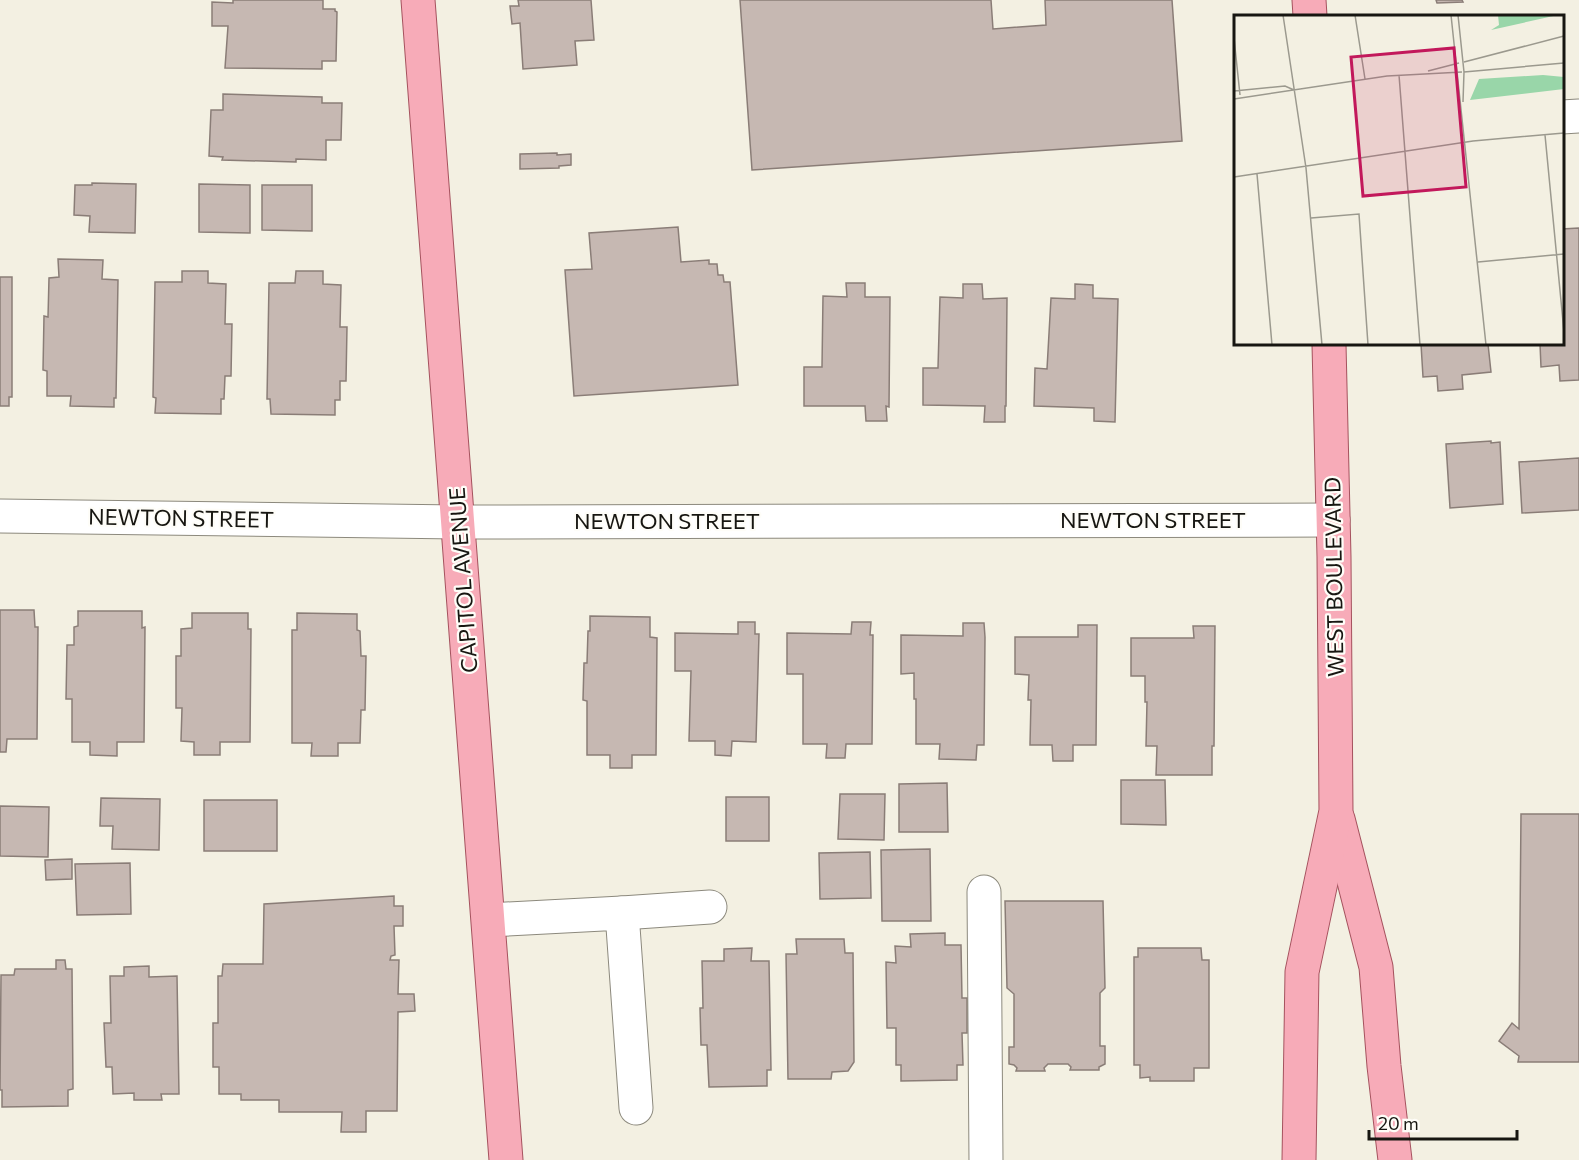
<svg xmlns="http://www.w3.org/2000/svg" width="1579" height="1160" viewBox="0 0 1579 1160" font-family="Commissioner,sans-serif">
	<rect width="100%" height="100%" fill="#f3f0e2"/>
	<g fill="#c6b8b2" stroke="#8a7d77" stroke-width="1.5">
		<polygon points="233,0 323,0 323,9 335,9 335,11 337,12 336,61 322,61 322,69 225,68 228,26 212,26 212,2 233,3"/>
		<polygon points="518,0 591,0 594,40 575,41 577,65 523,69 520,23 512,24 510,6 519,6"/>
		<polygon points="740,0 991,0 993,29 1046,25 1045,0 1172,0 1182,141 752,170"/>
		<polygon points="1436,0 1462,0 1463,2 1437,3"/>
		<polygon points="223,94 322,97 322,103 342,103 341,140 326,140 326,160 296,159 296,162 222,160 223,157 209,156 211,110 223,110"/>
		<polygon points="557,153 557,155 571,154 571,165 559,166 559,168 520,169 520,154"/>
		<polygon points="92,183 136,184 135,233 89,232 90,216 74,215 75,185 92,185"/>
		<polygon points="199,184 250,185 250,233 199,232"/>
		<polygon points="262,185 312,185 312,231 262,230"/>
		<polygon points="678,227 681,262 709,260 709,264 717,264 718,275 723,275 724,282 730,282 738,385 574,396 565,270 592,269 589,233"/>
		<polygon points="1579,228 1579,380 1560,381 1559,365 1541,367 1540,344 1562,344 1562,229"/>
		<polygon points="58,259 103,260 102,279 118,280 116,398 114,398 114,407 70,406 71,396 47,396 47,371 43,370 44,316 48,317 49,278 59,277"/>
		<polygon points="182,271 208,271 208,283 226,284 225,324 232,324 231,376 225,376 224,399 221,399 221,414 155,413 156,398 153,397 155,282 182,282"/>
		<polygon points="296,271 323,271 323,284 341,285 340,327 347,327 346,381 340,381 340,400 335,400 335,415 271,414 270,399 267,399 269,283 295,283"/>
		<polygon points="0,277 12,277 12,397 9,397 9,406 0,406"/>
		<polygon points="846,283 865,283 865,297 890,297 889,407 886,406 887,421 866,421 865,406 804,406 804,367 822,367 823,296 847,297"/>
		<polygon points="963,284 982,284 983,299 1007,298 1006,406 1005,406 1005,422 984,422 985,406 923,405 923,368 938,368 940,297 963,298"/>
		<polygon points="1075,284 1093,285 1093,298 1118,299 1115,422 1094,421 1094,408 1034,406 1035,368 1047,369 1051,298 1075,299"/>
		<polygon points="1421,344 1488,344 1491,372 1462,375 1463,389 1438,391 1437,376 1423,377"/>
		<polygon points="1491,441 1491,443 1500,442 1503,504 1450,508 1446,444"/>
		<polygon points="1579,458 1579,510 1522,513 1519,462"/>
		<polygon points="0,610 34,610 35,627 38,627 37,739 7,739 6,752 0,752"/>
		<polygon points="78,611 142,611 142,628 145,627 144,742 117,742 117,756 90,755 90,742 72,742 72,699 66,699 67,645 74,645 74,627 78,626"/>
		<polygon points="192,613 248,613 248,629 251,629 250,742 220,742 220,755 194,755 194,742 181,741 182,708 176,708 176,656 181,656 181,629 192,628"/>
		<polygon points="297,613 357,614 357,630 360,631 361,656 366,656 365,710 361,710 360,743 338,743 338,756 311,756 312,743 292,743 292,630 297,630"/>
		<polygon points="590,616 650,617 650,637 657,638 656,755 632,755 632,768 610,768 610,755 587,755 587,701 583,700 584,663 587,663 588,631 590,631"/>
		<polygon points="738,622 755,622 755,634 759,634 756,742 732,741 731,756 715,755 715,741 689,741 691,671 675,671 675,633 738,634"/>
		<polygon points="852,622 871,622 870,635 873,635 872,744 846,744 845,758 826,758 827,744 803,744 803,674 787,674 787,633 851,634"/>
		<polygon points="963,623 984,623 985,637 984,745 977,745 976,760 939,759 940,744 916,744 916,699 914,699 914,673 901,674 901,635 963,636"/>
		<polygon points="1078,625 1097,625 1096,745 1073,745 1073,761 1053,761 1052,745 1030,745 1031,700 1028,700 1029,675 1015,674 1015,637 1078,637"/>
		<polygon points="1193,626 1215,626 1214,746 1212,746 1212,775 1156,775 1157,746 1146,746 1147,702 1145,702 1145,676 1131,676 1131,638 1194,638"/>
		<polygon points="1121,780 1165,780 1166,825 1121,824"/>
		<polygon points="947,783 948,832 899,832 899,784"/>
		<polygon points="840,794 885,794 884,840 838,839"/>
		<rect x="726" y="797" width="43" height="44"/>
		<polygon points="101,798 160,799 159,850 112,849 113,826 100,826"/>
		<rect x="204" y="800" width="73" height="51"/>
		<polygon points="0,806 49,807 48,857 0,856"/>
		<polygon points="1521,814 1579,814 1579,1062 1518,1062 1519,1056 1499,1041 1512,1023 1519,1029"/>
		<polygon points="930,849 931,921 882,921 881,850"/>
		<polygon points="870,852 871,898 820,899 819,853"/>
		<polygon points="72,859 72,879 46,880 45,860"/>
		<polygon points="130,863 131,914 77,915 75,864"/>
		<polygon points="394,896 394,906 403,906 403,926 394,926 395,955 391,956 390,960 399,960 398,994 414,994 415,1011 398,1012 397,1111 366,1111 366,1132 341,1132 342,1112 279,1112 279,1100 241,1100 241,1094 219,1094 219,1067 213,1067 213,1023 218,1023 218,976 222,976 223,964 263,964 264,904"/>
		<polygon points="1005,901 1103,901 1105,988 1100,993 1100,1046 1105,1046 1105,1064 1099,1067 1099,1070 1070,1070 1071,1067 1068,1064 1048,1064 1044,1068 1045,1071 1016,1071 1017,1068 1014,1065 1009,1064 1009,1047 1014,1047 1014,994 1007,988"/>
		<polygon points="945,933 945,945 961,945 962,998 967,998 967,1033 962,1033 963,1065 957,1065 957,1080 901,1081 901,1065 896,1065 896,1028 887,1028 886,962 896,963 895,946 911,947 910,934"/>
		<polygon points="796,939 844,939 845,953 853,953 854,1062 848,1071 832,1072 831,1079 788,1079 786,954 797,954"/>
		<polygon points="752,948 751,961 769,961 771,1070 767,1070 767,1086 709,1087 707,1045 701,1045 700,1008 703,1008 702,961 724,961 724,949"/>
		<polygon points="1138,948 1201,948 1202,960 1209,960 1209,1068 1194,1068 1194,1081 1150,1081 1150,1077 1140,1078 1140,1065 1134,1065 1134,957 1138,957"/>
		<polygon points="56,960 65,960 66,969 72,969 73,1089 68,1090 68,1106 2,1107 2,1090 0,1090 1,975 14,975 15,969 56,969"/>
		<polygon points="149,966 149,977 177,976 179,1094 161,1094 162,1100 134,1100 134,1093 113,1094 112,1067 106,1067 104,1023 111,1023 110,976 124,976 124,967"/>
	</g>
	<g fill="none" stroke-linecap="round" stroke-linejoin="round">
		<g stroke="#8c897d" stroke-width="35">
			<g id="minor">
				<polyline points="1562,117 1579,116"/>
				<polyline points="0,516 458,522 1333,520"/>
				<polyline points="984,892 986,1160"/>
				<polyline points="622,913 710,907"/>
				<polyline points="489,920 622,913 636,1108"/>
			</g>
		</g>
		<g stroke="#a5525e" stroke-width="35">
			<g id="major">
				<polyline points="418,0 506,1160"/>
				<polyline points="1309,0 1310,16"/>
				<polyline points="1338,819 1376,967 1384,1066 1395,1160"/>
				<polyline points="1299,1160 1302,972 1336,811 1334,557 1329,344"/>
			</g>
		</g>
		<use href="#minor" stroke="#fff" stroke-width="33"/>
		<use href="#major" stroke="#f7abb8" stroke-width="33"/>
	</g>
	<g text-anchor="middle" stroke-width="4.5" stroke-linejoin="round" paint-order="stroke">
		<g font-size="22" fill="#171611" stroke="#fefdf8">
			<text transform="translate(181 518) rotate(1)" y="8">NEWTON STREET</text>
			<text x="1153" y="528">NEWTON STREET</text>
			<text x="667" y="529">NEWTON STREET</text>
			<text transform="translate(1334 577) rotate(-91)" y="8">WEST BOULEVARD</text>
			<text transform="translate(463 580) rotate(-94)" y="8">CAPITOL AVENUE</text>
		</g>
	</g>
	<g transform="translate(1234 15)">
		<rect width="330" height="330" fill="#f3f0e2"/>
		<path d="M264,0H324L257,15L265,10ZM309,60L330,62V74L236,85L245,64Z" fill="#99d6a9"/>
		<path fill="none" stroke="#9b998e" stroke-width="1.5" d="M49,0L72,153M121,0L131,64M217,0L252,330M224,0L230,57L229,87M0,23L6,80M230,47L330,21M194,56L225,48M230,57L330,48M165,60L186,330M0,76L51,71L60,75M0,84L153,61L228,57M311,120L330,317M72,153L88,330M23,159L38,330M0,162L239,126L330,118M77,203L125,199L134,330M244,247L330,239"/>
		<path fill="#c2185b" fill-opacity="0.15" stroke="#c2185b" stroke-width="3" d="M220,33L232,172L129,181L117,42Z"/>
		<rect width="330" height="330" fill="none" stroke="#171611" stroke-width="3"/>
	</g>
	<path d="M1369 1130v9h148v-9" fill="none" stroke="#171611" stroke-width="3"/>
	<text x="1378" y="1130" font-size="18" fill="#171611" stroke="#fefdf8" stroke-width="4.5" paint-order="stroke">20 m</text>
</svg>
